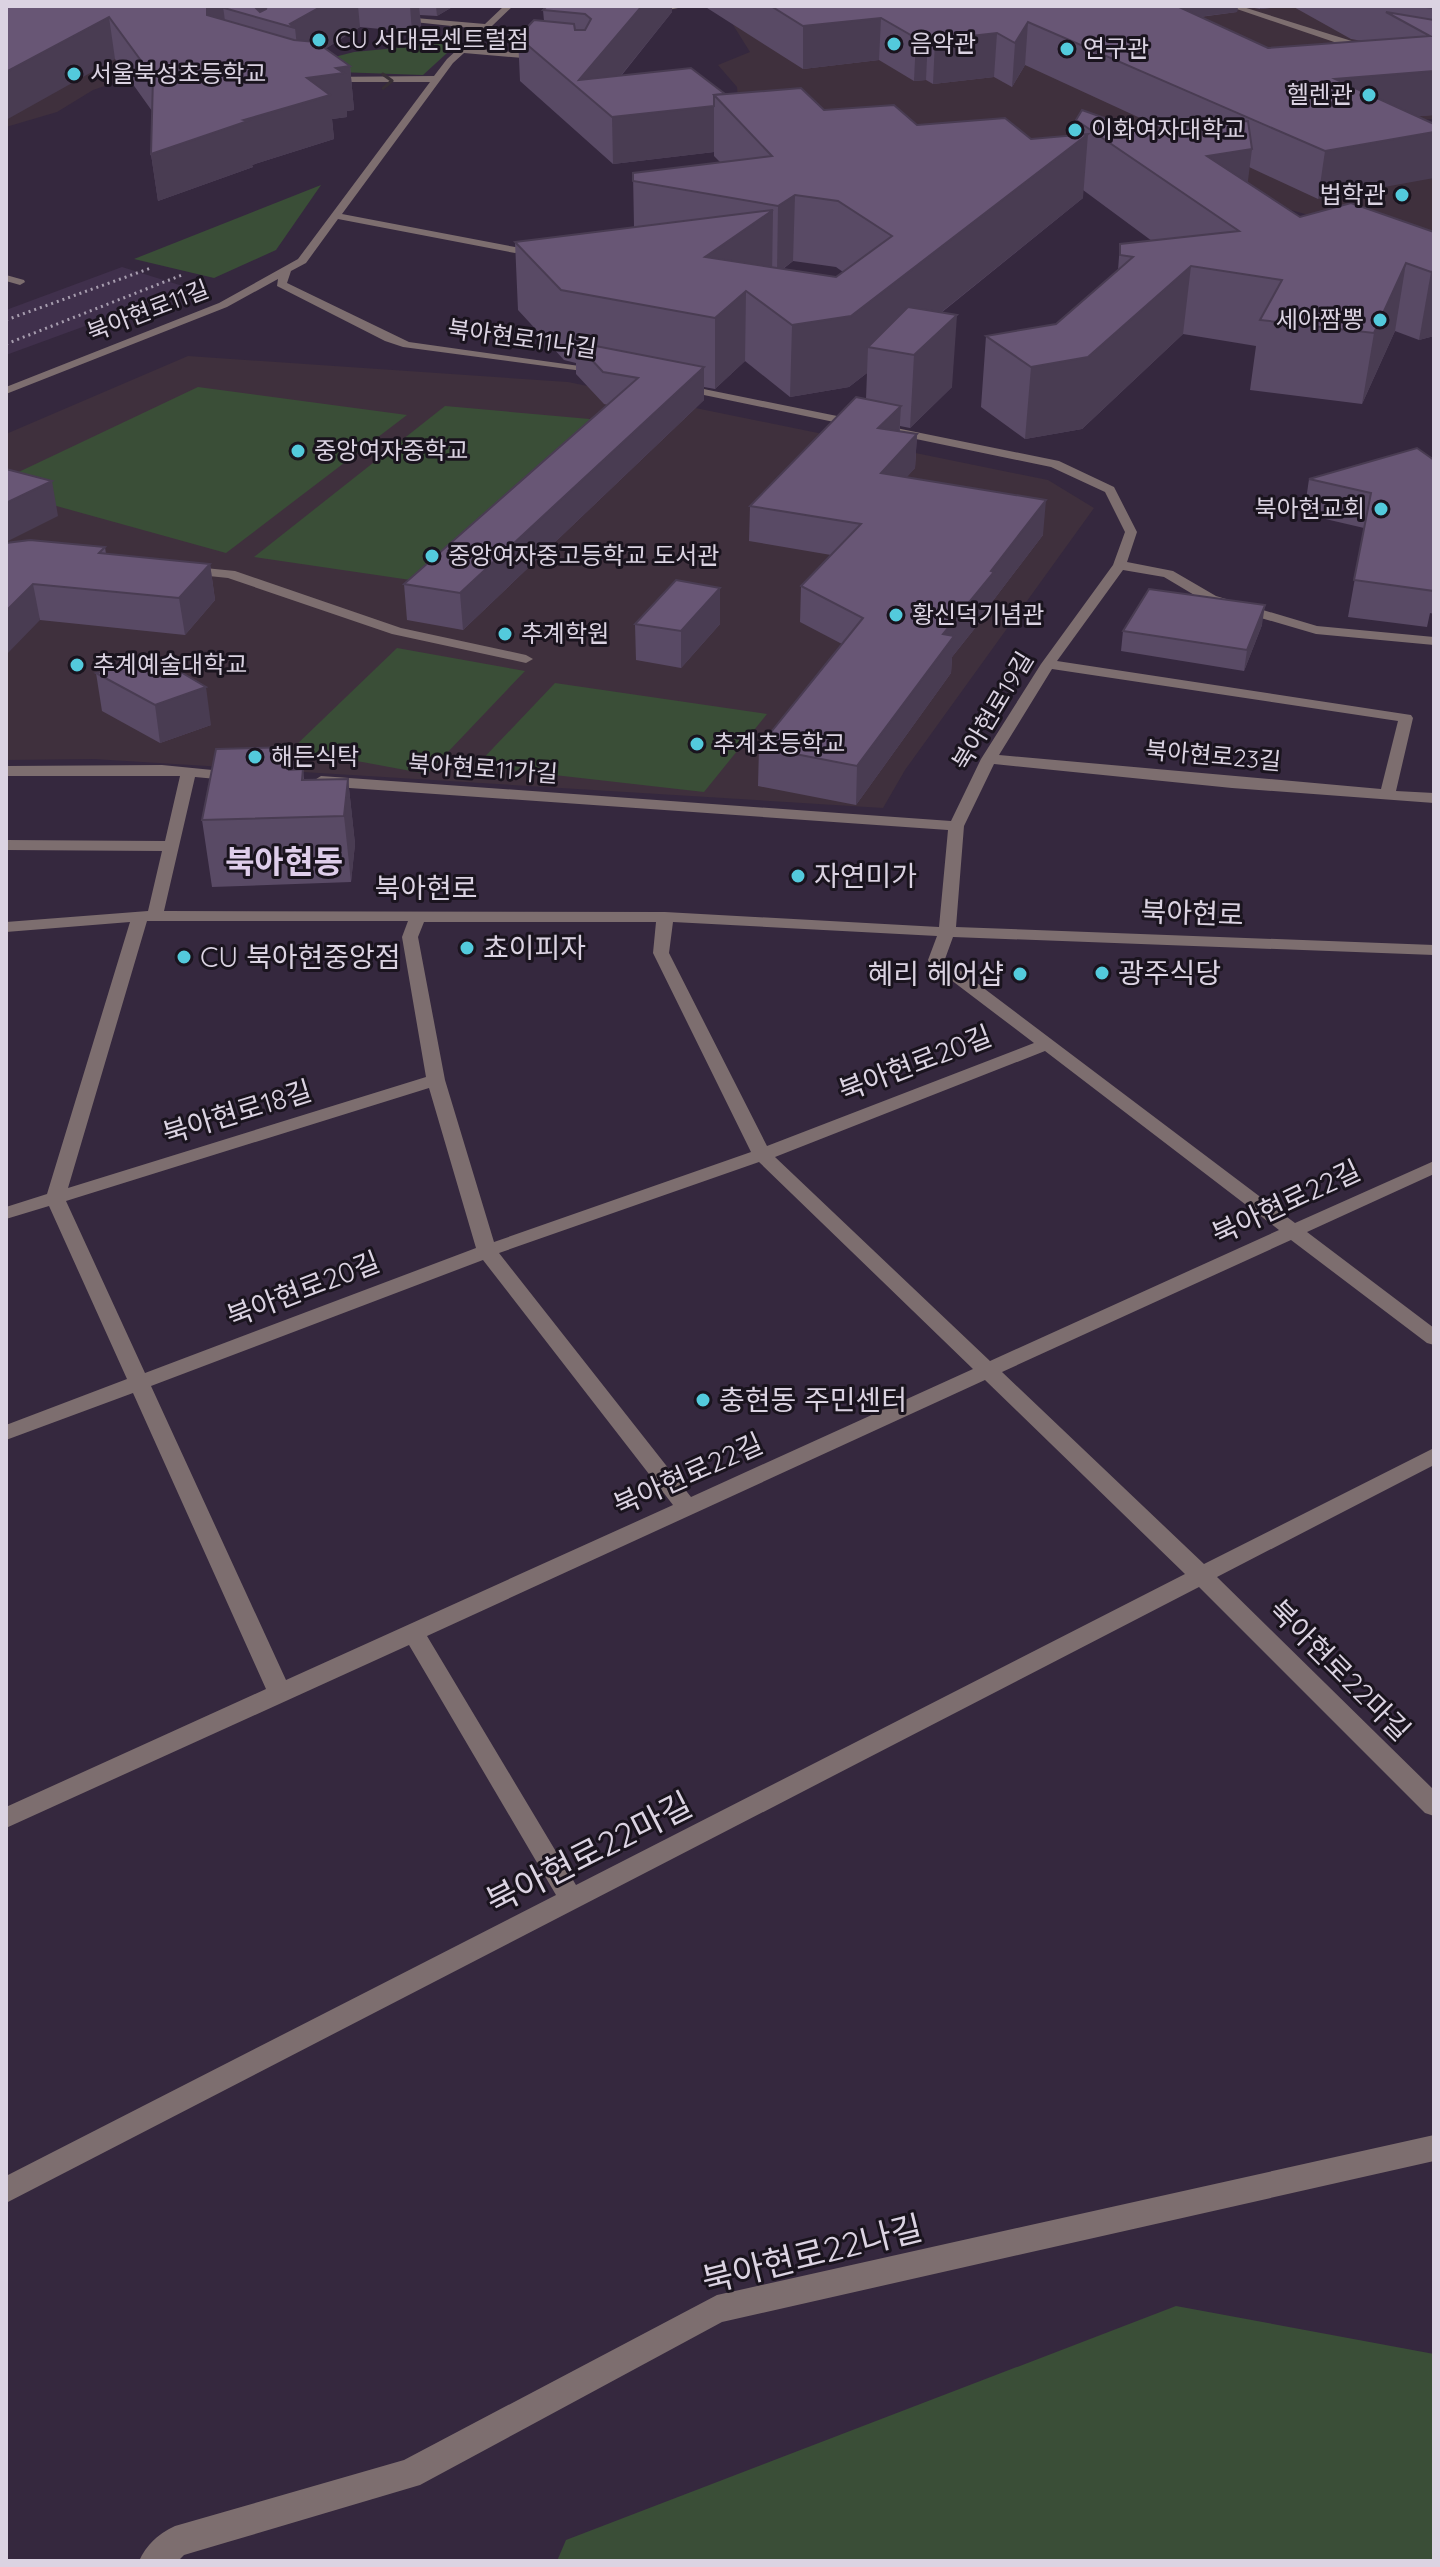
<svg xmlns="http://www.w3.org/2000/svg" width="1440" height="2567" viewBox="0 0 1440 2567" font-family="Quicksand,'Noto Sans KR',sans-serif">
	<rect width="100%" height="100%" fill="#35283e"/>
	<polygon fill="#40304c" points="122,267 189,288 6,355 6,310"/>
	<g fill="#3f303d">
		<polygon points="764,6 1434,6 1434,119 1417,120 1434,152 1434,251 1277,206 740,126 737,87 718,65 750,52 730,20"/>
		<polygon points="6,20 190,57 93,90 57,112 6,127"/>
		<polygon points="188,356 568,382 1048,480 1094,508 905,770 883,808 94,759 6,760 6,434"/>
	</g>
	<g fill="#3a4e37">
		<polygon points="459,42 423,75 308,71 303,65 354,52"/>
		<polygon points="321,185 276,250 214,278 134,259"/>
		<polygon points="198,387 407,415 226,553 6,492 6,478"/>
		<polygon points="445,406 612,421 431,583 254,557"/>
		<polygon points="397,648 525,671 427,774 292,749"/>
		<polygon points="555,683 767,714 704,792 476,766"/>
		<polygon points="1176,2306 1434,2354 1434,2561 557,2561 566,2540"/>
	</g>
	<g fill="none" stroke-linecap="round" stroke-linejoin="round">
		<g fill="#7d6e6f" fill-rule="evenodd">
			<polygon points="504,6 513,6 469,48 544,55 547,60 464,53 453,63 342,214 515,247 540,240 545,243 544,245 515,253 338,219 306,263 291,271 287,283 409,342 601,369 607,372 605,374 403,347 385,341 277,286 278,279 227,307 6,394 6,387 219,303 298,259 430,82 325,82 322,77 434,76 447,59 480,29 395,20 392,16 485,24"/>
			<polygon points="596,6 633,13 688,6 633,17"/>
			<polygon points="1228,6 1240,6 1371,47 1367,50 1346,46"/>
			<polygon points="6,275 24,280 25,282 20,285 6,281"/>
			<path d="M679,384L1059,461L1114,487L1137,532L1127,562L1173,571L1216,596L1317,626L1434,637V645L1316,634L1206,602L1164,577L1123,570L1057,661L1411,715L1413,718L1396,791L1434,793V803L1232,788L994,764L964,826L956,927L1434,945V955L953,937L945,959L1295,1223L1434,1161V1174L1307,1232L1434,1328V1345L1427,1343L1291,1240L1002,1372L1204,1564L1434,1448V1465L1217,1577L1434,1790V1816L1425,1813L1199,1587L6,2203V2176L556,1895L409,1645L6,1828V1807L266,1689L133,1393L6,1440V1425L127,1379L49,1206L6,1219V1207L47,1194L130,922L6,932V922L148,911L162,851L6,850V840L165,841L180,776H6V766L162,765L243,773V779L238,781L195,777L164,911L665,912L939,927L948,830L321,786L313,781L321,776L951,821L981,759L1041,664L1113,565L1125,532L1105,492L1051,467L675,389L673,387ZM1052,669L1398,721L1381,789L999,755ZM147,921H408L402,937L426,1077L68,1188ZM424,922H656L653,953L751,1152L494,1242L445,1080L418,937ZM673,922L937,936L928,960L930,964L1034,1043L767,1146L669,953ZM1045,1051L1279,1230L990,1361L775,1157ZM429,1088L476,1248L145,1373L66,1201ZM759,1162L973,1369L691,1497L499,1253ZM483,1260L673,1505L286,1680L151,1386ZM985,1380L1185,1574L576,1885L427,1636Z"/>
			<polygon points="185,566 235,571 401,628 526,655 533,659 526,663 392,634 228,578 180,573 180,567"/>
			<path d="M1434,2135V2161L722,2322L420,2485L184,2555L178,2561H139C146,2545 159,2533 175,2526L404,2460L717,2295Z"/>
		</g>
		<g stroke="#a69cae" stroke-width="3" stroke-dasharray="2 4" stroke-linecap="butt">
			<polyline points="6,320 151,268"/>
			<polyline points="6,344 182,275"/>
		</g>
	</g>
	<g fill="#594a65" fill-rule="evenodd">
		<polygon points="7,6 454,6 437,16 420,15 421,26 412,32 360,27 325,49 350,66 354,110 347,111 347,117 332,119 334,139 252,165 253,167 158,201 151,154 152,111 115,59"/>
		<path d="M547,6H672V12L621,76L917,125L1031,139L1075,136L1076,120L1141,131L1164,129L1025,65L1012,87L994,77L933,84L926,80L914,81L879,60L803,69L704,6H1238L1237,12L1200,17L1268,48L1362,41L1351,39L1292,6H1434V115L1417,116L1318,199L1249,167L1247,183L1300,217L1434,232V336L1419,340L1395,331L1362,404L1250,390L1256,346L1183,334L1082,429L1025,439L981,407L986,336L1056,324L1118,270L1120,244L1152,241L1083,190V198L941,313L952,387L910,428L900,426V431L917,434L915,468L906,477L1043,535L992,602L991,608L952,657L951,673L856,805L758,786L759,747L842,644L800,622L801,586L831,555L749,541L750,506L866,399L867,373L849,387L790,397L745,361L715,389L704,387V400L463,630L407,620L404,584L608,405L604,404L576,374V363L564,360L518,310L515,242L634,227L633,173L720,162L714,156V152L613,164L520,81L518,37L544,21L543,10ZM793,261L836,267L843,272L836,277L783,269Z"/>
		<polygon points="1243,6 1288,6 1260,9"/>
		<polygon points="1434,460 1434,614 1430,613 1427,627 1348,617 1364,528 1304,514 1309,479"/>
		<polygon points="6,543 105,547 106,554 210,564 215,600 185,635 40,620"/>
		<polygon points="635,624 720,624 681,668 636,660"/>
		<polygon points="1262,625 1244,671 1121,651 1123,631"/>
		<polygon points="96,673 211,725 160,743 102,711"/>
		<polygon points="292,747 295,770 303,769 304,780 348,779 355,844 351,882 212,887 202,820"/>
	</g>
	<g fill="#493c52">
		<polygon points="206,6 223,6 227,37 212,57"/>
		<polygon points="242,6 358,6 360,27 299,65 295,28"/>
		<polygon points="410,6 419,6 421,26 412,32"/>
		<polygon points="436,6 454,6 437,16"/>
		<polygon points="633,6 672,6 672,12 597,105 579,80"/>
		<polygon points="1127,6 1238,6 1237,12 1126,26"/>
		<polygon points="1260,6 1288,6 1260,9"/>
		<polygon points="109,17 115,59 6,120 6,72"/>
		<polygon points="881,18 879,60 803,69 803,26"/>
		<polygon points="1028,22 1025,65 1012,87 1015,43"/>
		<polygon points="997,33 994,77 933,84 935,40"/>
		<polygon points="928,36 926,80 914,81 916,38"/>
		<polygon points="350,66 354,110 347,111 347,117 332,119 334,139 252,165 253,167 158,201 151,154 244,120 307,78 336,68"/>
		<polygon points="1434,71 1434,115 1328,124 1335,79"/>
		<polygon points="714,106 714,152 613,164 612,117"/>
		<polygon points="1434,132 1434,178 1318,199 1325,151"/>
		<polygon points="1088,134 1083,198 893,351 868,347 867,373 849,387 790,397 792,325"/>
		<polygon points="1252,149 1244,212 1207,156"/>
		<polygon points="795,195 793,261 777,273 778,206"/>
		<polygon points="773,210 772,276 746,291 745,361 715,389 715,318 705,257"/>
		<polygon points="1406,263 1395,331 1362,404 1374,333"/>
		<polygon points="1191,266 1183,334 1082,429 1025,439 1031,367"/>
		<polygon points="1434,271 1434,336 1419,340 1431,272"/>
		<polygon points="957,315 952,387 910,428 914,355"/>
		<polygon points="704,367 704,400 463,630 460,593"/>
		<polygon points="901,406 899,439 878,428"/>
		<polygon points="917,434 915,468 880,508 881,473"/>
		<polygon points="52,481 58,516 6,542 6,503"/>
		<polygon points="1046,500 1043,535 992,602 991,608 952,657 951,673 856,805 857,766 943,634"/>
		<polygon points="210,564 215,600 185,635 179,598"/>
		<polygon points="33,584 40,620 6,655 6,611"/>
		<polygon points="720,588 720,624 681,668 681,631"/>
		<polygon points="1265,605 1262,625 1244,671 1247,650"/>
		<polygon points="206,687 211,725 160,743 155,705"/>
		<polygon points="292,747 300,812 289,770"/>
		<polygon points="348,779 355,844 351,882 344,816"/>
	</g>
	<g fill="#685675" stroke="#493c52" stroke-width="2">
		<polygon points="7,6 207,6 207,15 294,40 316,42 350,66 336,68 344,73 307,78 330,95 244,120 248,121 151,154 153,77 109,17 6,72 6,7"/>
		<polygon points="226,6 254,6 260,12 266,9 267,6 322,6 290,24 295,28 224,8"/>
		<polygon points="547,6 642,6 579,80 691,68 725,94 714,95 714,106 612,117 518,37 534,20 574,24 575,30 585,30 591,19 585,14 543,10"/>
		<polygon points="771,6 1177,6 1268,48 1430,36 1386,12 1434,20 1434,71 1335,79 1434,124 1434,132 1325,151 1028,22 1015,43 997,33 935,40 928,36 916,38 881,18 803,26"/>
		<polygon points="1417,6 1434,6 1434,8"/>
		<polygon points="801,88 824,110 894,105 917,125 1005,118 1031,139 1088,134 851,316 792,325 746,291 715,318 561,290 515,242 773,210 705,257 836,277 892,236 838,201 795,195 778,206 633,181 633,173 772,156 714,95"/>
		<polygon points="1082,110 1141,131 1248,121 1252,149 1207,156 1300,217 1351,203 1434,232 1434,271 1431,272 1406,263 1374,333 1260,320 1282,280 1191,266 1088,357 1031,367 986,336 1056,324 1133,257 1120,255 1120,244 1239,231 1076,120"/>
		<polygon points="908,307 957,315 914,355 868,347"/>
		<polygon points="575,342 704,367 460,593 404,584 638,378 603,372"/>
		<polygon points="856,397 901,406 878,428 917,434 881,473 1046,500 991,571 994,572 943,634 954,636 857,766 759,747 863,618 801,586 861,524 750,506"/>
		<polygon points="1417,448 1434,460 1434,591 1354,580 1371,493 1309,479"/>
		<polygon points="6,469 52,481 6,503"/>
		<polygon points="30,540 105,547 99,553 210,564 179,598 33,584 6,611 6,543"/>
		<polygon points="676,580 720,588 681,631 635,624"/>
		<polygon points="1149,589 1265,605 1247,650 1123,631"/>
		<polygon points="157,658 206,687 155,705 96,673"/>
		<polygon points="292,747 289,770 303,769 302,780 348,779 344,816 202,820 216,749"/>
	</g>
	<defs><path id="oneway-chevron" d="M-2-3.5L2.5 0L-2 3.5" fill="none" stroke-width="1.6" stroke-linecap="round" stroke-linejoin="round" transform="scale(2)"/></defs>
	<use stroke="#382f36" href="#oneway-chevron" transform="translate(387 81) rotate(-2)"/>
	<g fill="#53cadc" stroke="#1a141e" stroke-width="3">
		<circle cx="319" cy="40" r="8"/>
		<circle cx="894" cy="44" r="8"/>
		<circle cx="1067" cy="49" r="8"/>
		<circle cx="74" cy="74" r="8"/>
		<circle cx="1369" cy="95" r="8"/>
		<circle cx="1075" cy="130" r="8"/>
		<circle cx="1402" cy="195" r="8"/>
		<circle cx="1380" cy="320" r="8"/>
		<circle cx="298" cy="451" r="8"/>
		<circle cx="1381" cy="509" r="8"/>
		<circle cx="432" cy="556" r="8"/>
		<circle cx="896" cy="615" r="8"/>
		<circle cx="505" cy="634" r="8"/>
		<circle cx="77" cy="665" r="8"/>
		<circle cx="697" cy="744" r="8"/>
		<circle cx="255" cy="757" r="8"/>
		<circle cx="798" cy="876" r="8"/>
		<circle cx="467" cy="948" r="8"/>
		<circle cx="184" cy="957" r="8"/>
		<circle cx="1102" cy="973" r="8"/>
		<circle cx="1020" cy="974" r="8"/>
		<circle cx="703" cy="1400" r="8"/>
	</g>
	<g text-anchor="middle" stroke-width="6" stroke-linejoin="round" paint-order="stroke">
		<g font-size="24" fill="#dbd3e2" stroke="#1a141e" text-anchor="start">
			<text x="335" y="48">CU 서대문센트럴점</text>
			<text x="910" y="52">음악관</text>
			<text x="1083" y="57">연구관</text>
			<text x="90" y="82">서울북성초등학교</text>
			<text x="1353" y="103" text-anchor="end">헬렌관</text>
			<text x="1091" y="138">이화여자대학교</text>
			<text x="1386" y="203" text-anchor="end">법학관</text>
			<text x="1364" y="328" text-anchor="end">세아짬뽕</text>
			<text x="314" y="459">중앙여자중학교</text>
			<text x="1365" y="517" text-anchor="end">북아현교회</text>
			<text x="448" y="564">중앙여자중고등학교 도서관</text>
			<text x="912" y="623">황신덕기념관</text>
			<text x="521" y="642">추계학원</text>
			<text x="93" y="673">추계예술대학교</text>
			<text x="713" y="752">추계초등학교</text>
			<text x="271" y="765">해든식탁</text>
		</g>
		<g font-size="24" fill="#dbd3e2" stroke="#1a141e">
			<text transform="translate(148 311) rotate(-21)" y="8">북아현로11길</text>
			<text transform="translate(522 339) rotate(8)" y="8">북아현로11나길</text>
			<text transform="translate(993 711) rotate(-59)" y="8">북아현로19길</text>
			<text transform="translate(1213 756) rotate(5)" y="8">북아현로23길</text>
			<text transform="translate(483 769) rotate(4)" y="8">북아현로11가길</text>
		</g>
		<g font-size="28" fill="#dbd3e2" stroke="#1a141e" text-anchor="start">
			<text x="814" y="886">자연미가</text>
			<text x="483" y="958">쵸이피자</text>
			<text x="200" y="967">CU 북아현중앙점</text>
			<text x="1118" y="983">광주식당</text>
			<text x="1004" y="984" text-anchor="end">혜리 헤어샵</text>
			<text x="719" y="1410">충현동 주민센터</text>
		</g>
		<g font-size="28" fill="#dbd3e2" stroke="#1a141e">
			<text x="426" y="898">북아현로</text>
			<text transform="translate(1192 913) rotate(2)" y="10">북아현로</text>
			<text transform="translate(915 1063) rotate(-21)" y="10">북아현로20길</text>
			<text transform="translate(237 1112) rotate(-17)" y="10">북아현로18길</text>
			<text transform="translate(1286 1202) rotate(-25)" y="10">북아현로22길</text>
			<text transform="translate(303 1289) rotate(-21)" y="10">북아현로20길</text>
			<text transform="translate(688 1474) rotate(-24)" y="10">북아현로22길</text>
			<text transform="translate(1340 1670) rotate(45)" y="10">북아현로22마길</text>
		</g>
		<g font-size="32" font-weight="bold" fill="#decdea" stroke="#1a141e">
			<text x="284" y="873">북아현동</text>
		</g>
		<g font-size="34" fill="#dbd3e2" stroke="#1a141e">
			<text transform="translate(589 1853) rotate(-27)" y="12">북아현로22마길</text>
			<text transform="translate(812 2254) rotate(-14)" y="12">북아현로22나길</text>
		</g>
	</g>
	<rect width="1440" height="2567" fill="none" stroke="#dbd3e2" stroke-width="16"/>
</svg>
